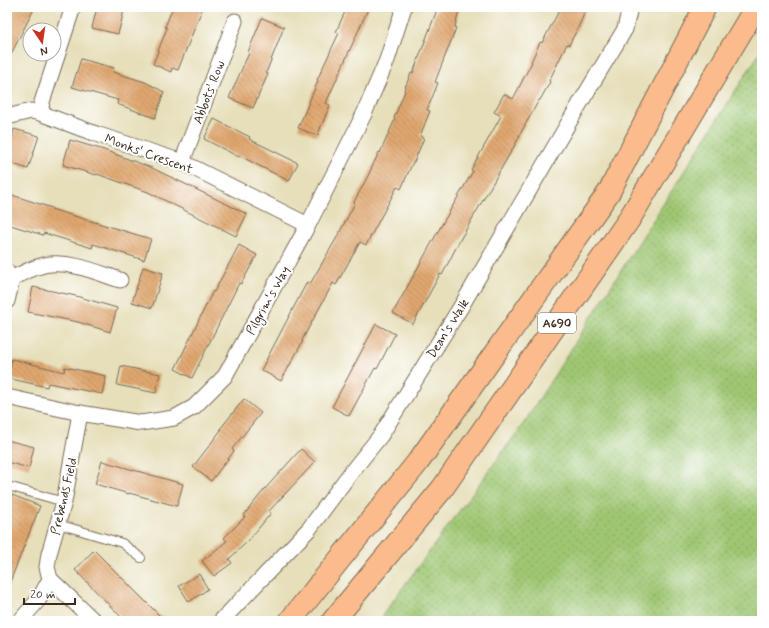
<svg xmlns="http://www.w3.org/2000/svg" width="769" height="628" viewBox="0 0 769 628" font-family="Mynerve,sans-serif">
	<defs>
		<pattern id="grass-dots" width="8" height="8" patternUnits="userSpaceOnUse"><rect width="8" height="8" fill="#9fc773"/><path d="M2 2h.1M6 6h.1" fill="none" stroke="#83a25e" stroke-width="1.8" stroke-linecap="round"/></pattern>
		<pattern id="building-back-hatch" width="6" height="6" patternUnits="userSpaceOnUse"><rect width="6" height="6" fill="#e0a770"/><path d="M-1 5l2 2M0 0l6 6M5-1l2 2" fill="none" stroke="#b7885b"/></pattern>
	</defs>
	<rect width="100%" height="100%" fill="#fff"/>
	<filter id="ink" filterUnits="userSpaceOnUse"><feTurbulence type="fractalNoise" baseFrequency=".025" numOctaves="2"/><feDisplacementMap in="SourceGraphic" scale="8" xChannelSelector="R" yChannelSelector="G"/><feConvolveMatrix kernelMatrix="1 2 1 2 8 2 1 2 1" color-interpolation-filters="sRGB"/></filter>
	<filter id="wash" filterUnits="userSpaceOnUse"><feTurbulence type="fractalNoise" baseFrequency=".012" numOctaves="4" result="noise"/><feDisplacementMap in="SourceGraphic" scale="16" xChannelSelector="R" yChannelSelector="G"/><feGaussianBlur stdDeviation="0.9" result="paint"/><feColorMatrix in="noise" values="0 0 0 0 0 0 0 0 0 0 0 0 0 0 0 0 0 1.4 0 .05"/><feComposite in="paint" operator="in"/></filter>
	<g filter="url(#wash)">
		<rect width="100%" height="100%" fill="#e6dfba"/>
		<polygon fill="url(#grass-dots)" stroke="#6d7848" points="762,49 762,621 382,621 384,613 524,423"/>
		<g id="blocks">
			<g fill="url(#building-back-hatch)">
				<polygon points="7,7 35,7 7,62"/>
				<polygon points="97,7 125,7 118,34 92,28"/>
				<polygon points="173,7 203,7 178,70 172,68 171,72 153,64 167,28 165,27"/>
				<polygon points="347,7 369,7 326,103 330,105 317,136 298,128 318,81 317,80 339,33 336,32"/>
				<polygon points="438,7 460,7 455,27 456,28 435,82 438,83 427,110 430,111 420,136 424,138 414,162 413,162 401,189 397,187 366,245 360,242 336,285 333,283 302,340 303,341 281,381 261,370 307,282 310,284 336,239 355,203 354,202 367,178 379,152 380,153 395,119 394,118 405,91 404,90 411,73 413,73"/>
				<polygon points="561,7 587,7 578,28 569,45 567,44 549,81 550,82 540,100 539,100 519,136 520,136 460,240 442,275 440,274 413,324 393,313 437,233 473,171 471,170 501,116 494,112 504,94 513,99 532,62 531,62 540,42 542,43"/>
				<polygon points="262,18 284,27 266,73 268,74 253,108 229,98 249,53 248,52"/>
				<polygon points="81,59 114,68 113,72 145,82 164,92 155,118 117,104 118,100 72,87"/>
				<polygon points="214,119 250,137 249,139 298,163 289,181 240,156 239,157 204,139"/>
				<polygon points="14,129 39,136 28,169 7,162 7,152"/>
				<polygon points="70,140 104,150 152,168 247,214 236,236 148,192 97,174 96,175 63,165"/>
				<polygon points="12,195 52,208 51,209 151,239 144,260 93,244 92,248 44,233 43,235 7,224 7,212"/>
				<polygon points="239,245 257,255 241,284 239,283 192,378 175,369 213,291 214,292"/>
				<polygon points="143,267 163,273 152,308 132,302"/>
				<polygon points="33,287 76,296 117,308 110,332 78,322 28,312"/>
				<polygon points="376,324 395,334 377,369 375,368 349,416 332,407"/>
				<polygon points="12,359 64,372 65,367 106,376 102,394 48,383 47,387 7,378"/>
				<polygon points="121,366 160,374 156,393 117,385"/>
				<polygon points="244,399 261,413 232,449 234,451 211,481 193,467 221,430 220,429"/>
				<polygon points="7,440 34,447 29,468 7,462"/>
				<polygon points="301,449 315,462 269,511 271,513 249,540 229,559 232,563 214,576 202,561 227,541 224,538 245,517 243,516 264,490"/>
				<polygon points="102,461 183,484 177,506 129,493 129,494 95,484"/>
				<polygon points="7,493 40,506 8,587 7,587"/>
				<polygon points="94,550 165,621 125,621 75,570"/>
				<polygon points="199,574 208,589 189,602 179,586"/>
			</g>
		</g>
	</g>
	<g filter="url(#ink)">
		<use href="#blocks" fill-opacity="0" stroke="#776955" stroke-width="1"/>
		<g fill="none" stroke-linecap="round" stroke-linejoin="round">
			<g stroke="#776955" stroke-width="10">
				<g id="lane">
					<polyline points="7,487 8,486 64,502"/>
					<polyline points="58,524 122,543 141,558"/>
				</g>
			</g>
			<g stroke="#776955" stroke-width="17">
				<g id="street">
					<polyline points="40,113 42,102 73,7"/>
					<polyline points="7,117 31,111 40,113 96,134 182,162 308,225"/>
					<polyline points="182,162 235,21"/>
					<polyline points="7,272 12,279 7,301"/>
					<path d="M12,279C22,273 32,268 44,265C69,260 96,272 120,280"/>
					<polyline points="7,397 80,413 141,423 174,418 194,407 225,376 308,225 364,114 387,60 404,7"/>
					<polyline points="80,413 64,502 49,554 47,567 50,579 94,621"/>
					<polyline points="20,621 39,599 50,579"/>
					<polyline points="221,621 309,529 349,475 381,435 462,305 582,100 625,29 630,7"/>
				</g>
			</g>
			<g stroke="#776955" stroke-width="24">
				<g id="highway">
					<polyline points="290,621 418,462 609,192 705,7"/>
					<polyline points="333,621 442,489 628,221 756,7"/>
				</g>
			</g>
			<use href="#lane" stroke="#fff" stroke-width="8"/>
			<use href="#street" stroke="#fff" stroke-width="15"/>
			<use href="#highway" stroke="#fbbb8c" stroke-width="22"/>
		</g>
	</g>
	<g text-anchor="middle" stroke-width="4" stroke-linejoin="round" paint-order="stroke">
		<rect fill="#fff" stroke="#766a62" stroke-width="1" x="538" y="313" width="38" height="20" rx="3"/>
		<g font-size="12" font-weight="bold" fill="#3b2a1e">
			<text x="557" y="327">A690</text>
		</g>
		<g font-size="13" fill="#3b2a1e" stroke="#fff">
			<text transform="translate(208 92) rotate(-69)" y="5">Abbots' Row</text>
			<text transform="translate(149 153) rotate(20)" y="5">Monks' Crescent</text>
			<text transform="translate(267 300) rotate(-61)" y="5">Pilgrim's Way</text>
			<text transform="translate(447 328) rotate(-58)" y="5">Dean's Walk</text>
			<text transform="translate(63 496) rotate(-77)" y="5">Prebends Field</text>
		</g>
	</g>
	<rect width="769" height="628" fill="none" stroke="#fff" stroke-width="24"/>
	<g transform="translate(42 42) rotate(167)"><circle r="19" fill="#ffffff" stroke="#b1aaa5"/>
	<path d="M0-3L7 15L0 10L-7 15Z" fill="#c8321e"/>
	<text y="-6" font-size="11" font-weight="bold" text-anchor="middle" fill="#3b2a1e">N</text>
	</g>
	<path d="M24 598v6h51v-6" fill="none" stroke="#3b2a1e" stroke-width="2"/>
	<text x="30" y="598" font-size="12" fill="#3b2a1e" stroke="#ffffff" stroke-width="3" paint-order="stroke">20 m</text>
</svg>
